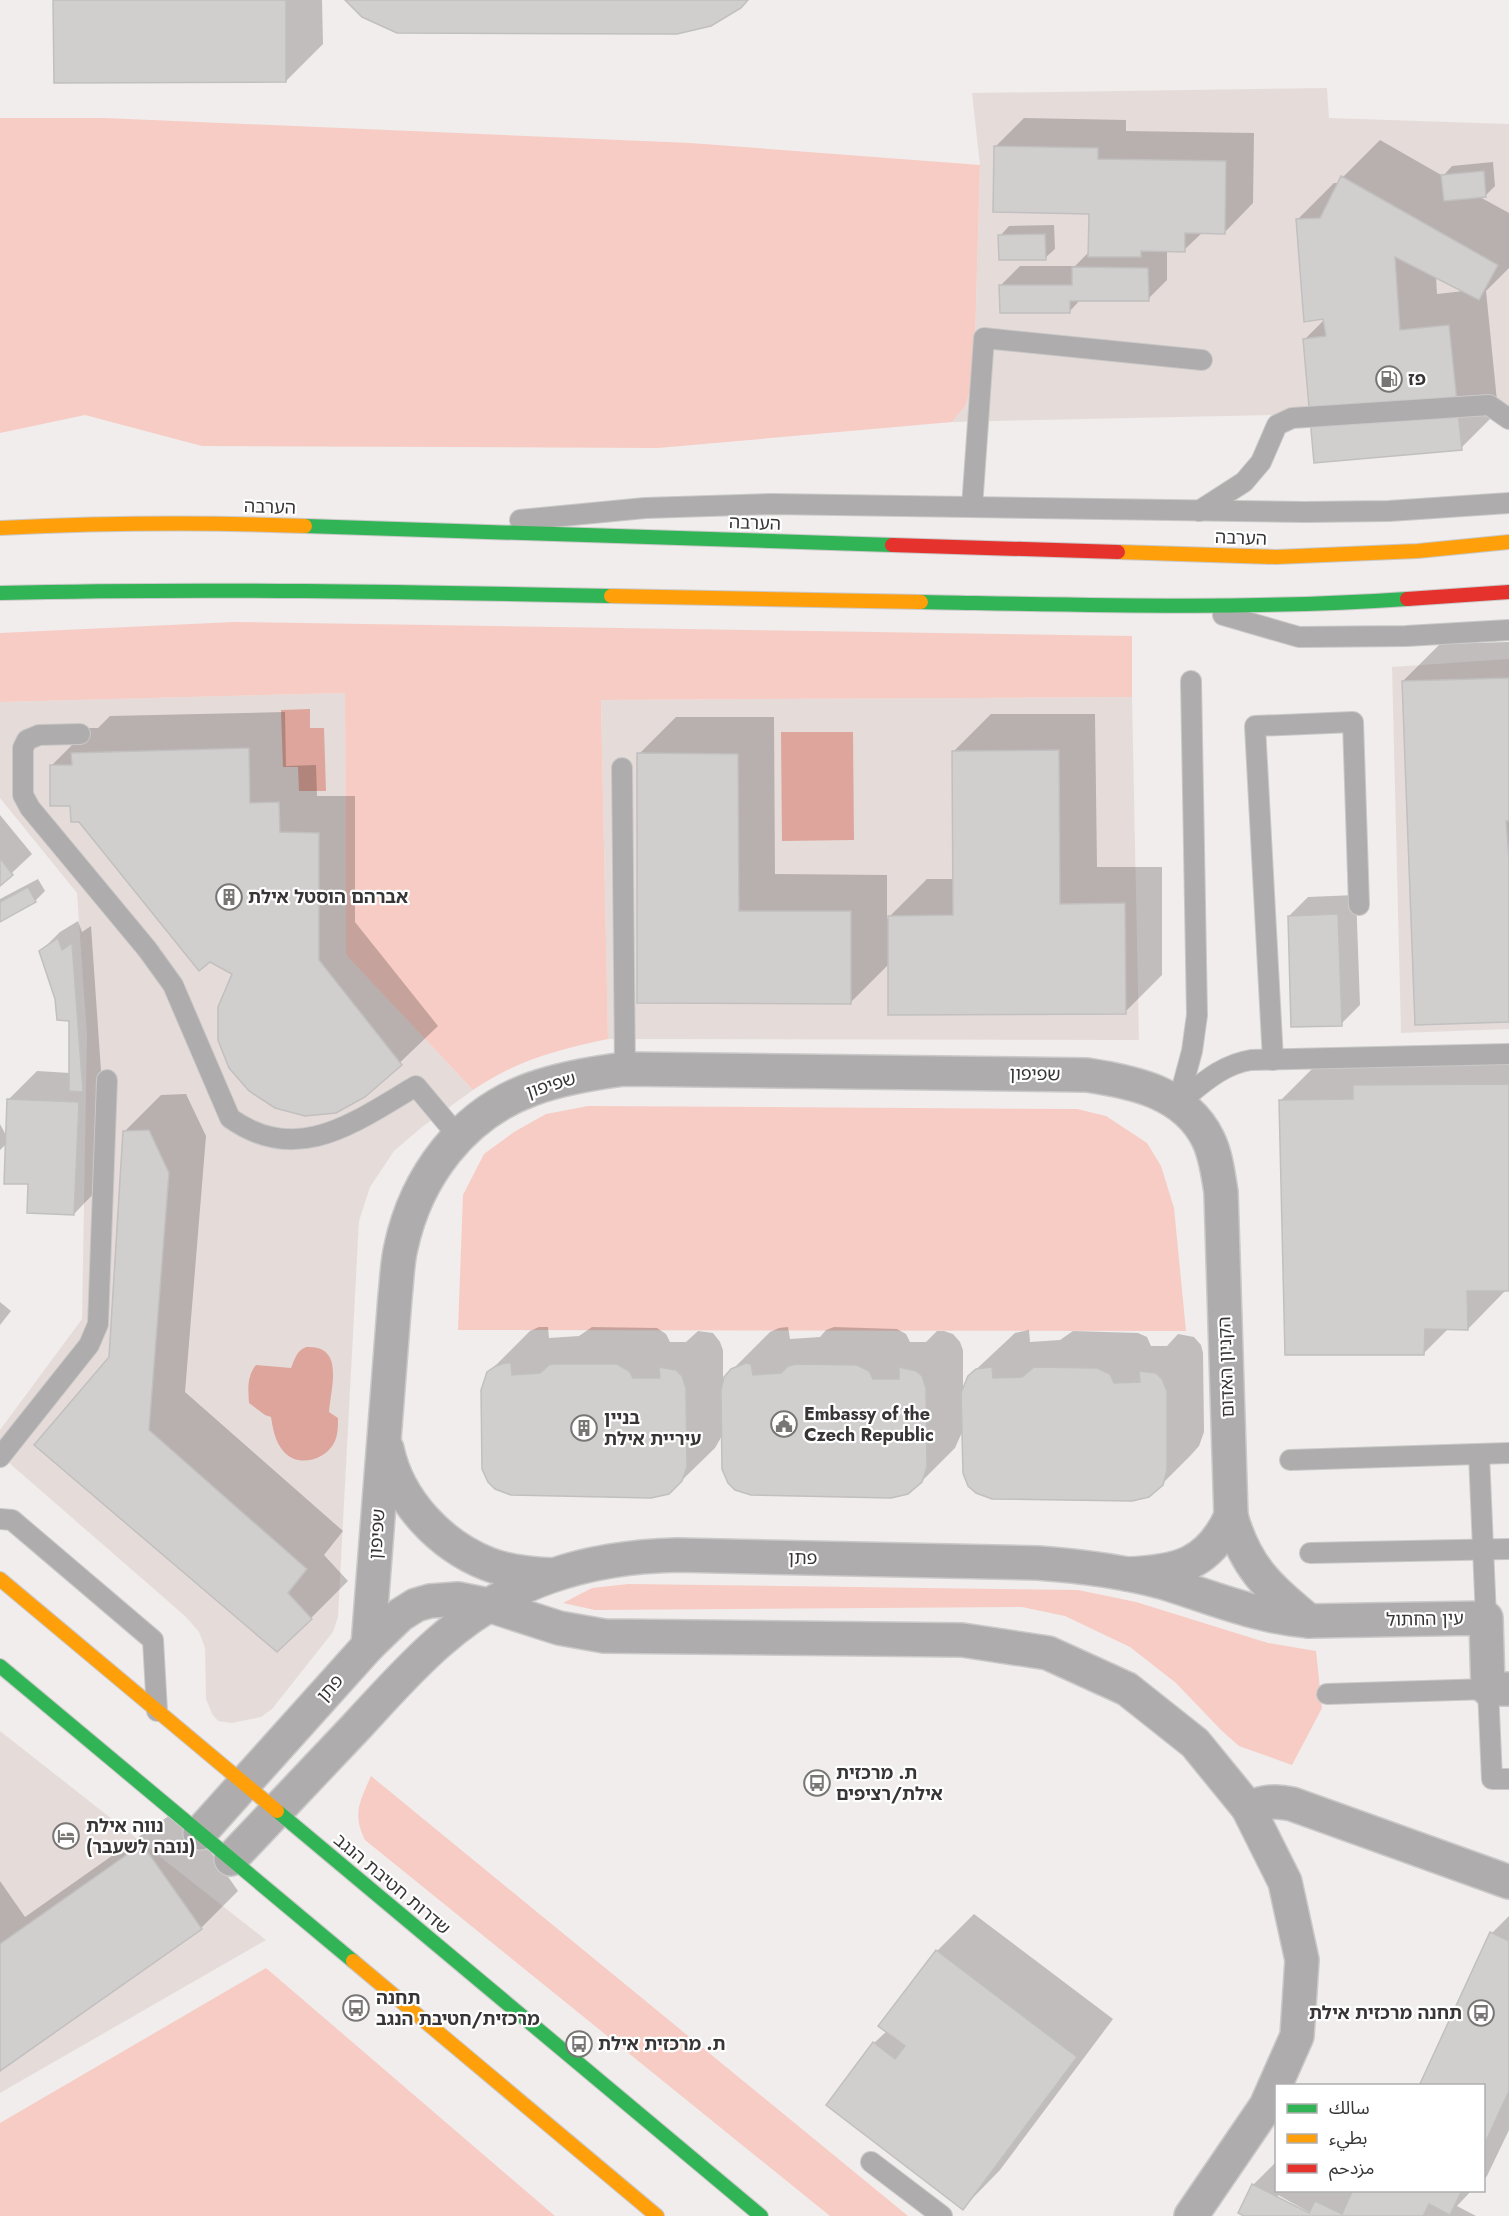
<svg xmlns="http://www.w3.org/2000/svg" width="1509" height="2216" viewBox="0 0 1509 2216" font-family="Jost,'Noto Sans Arabic','Noto Sans Hebrew',sans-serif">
	<rect width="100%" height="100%" fill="#f0edec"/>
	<g fill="#e5dcda">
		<polygon points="1327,88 1329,118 1509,124 1509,410 952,422 966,405 974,375 980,165 972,93"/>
		<polygon points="1509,659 1509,1029 1401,1033 1392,667"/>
		<polygon points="345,693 346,955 473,1090 422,1127 394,1151 370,1187 359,1221 338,1617 333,1632 272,1709 261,1717 232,1723 218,1721 212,1714 206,1699 205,1648 199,1632 185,1616 0,1455 0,1430 82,1319 87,1035 77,893 0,798 0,702"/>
		<polygon points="1132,697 1139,1040 608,1039 601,700"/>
		<polygon points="0,1731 266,1940 0,2093"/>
	</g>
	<g fill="#f7ccc4">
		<polygon points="0,118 105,118 690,143 980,165 974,375 966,405 952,422 658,448 202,446 85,415 0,433"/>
		<path d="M234,622L1132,636V697L601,700L608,1039C559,1049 515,1061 473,1090L346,955L345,693L0,702V633Z"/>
		<polygon points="588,1106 1077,1109 1106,1116 1147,1143 1161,1166 1174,1208 1186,1331 458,1330 463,1195 484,1154 514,1132 546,1114"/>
		<polygon points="628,1584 1078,1590 1136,1602 1268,1643 1316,1651 1322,1708 1292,1765 1239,1746 1222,1731 1176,1683 1130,1647 1065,1616 1022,1607 595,1610 563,1603 592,1588"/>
		<path d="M371,1776L908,2216H830L365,1840C352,1814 360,1801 371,1776Z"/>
		<polygon points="266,1968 555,2216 0,2216 0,2123"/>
	</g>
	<g fill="#dea59c">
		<polygon points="310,709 310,728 324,728 326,791 299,791 298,767 283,767 281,710"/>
		<polygon points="781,732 853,732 854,840 782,841"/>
		<path d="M306,1347C345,1345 331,1386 329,1412L338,1418C338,1426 338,1434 335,1441C327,1460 298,1468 284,1452C275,1442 273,1429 271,1417L265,1415L249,1403C248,1389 247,1376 256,1365L291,1368C295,1359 296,1351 306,1347Z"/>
	</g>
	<g fill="#0003" fill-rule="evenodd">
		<polygon points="54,0 322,0 323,44 286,81"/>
		<polygon points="1024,118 1126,120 1126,131 1254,133 1253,203 1225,232 1203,232 1184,250 1167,250 1167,280 1148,299 1081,299 1069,312 1001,285 1020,266 1075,266 1090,251 1091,212 995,147"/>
		<path d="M1380,140L1443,176L1452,166L1493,162L1495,186L1486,195L1478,196L1509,213V268L1486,291L1498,411L1461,448L1305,339L1327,317L1297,220L1334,183H1340L1343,177ZM1436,277L1464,291L1437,294Z"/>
		<polygon points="1054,225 1055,249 1045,258 1000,236 1009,226"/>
		<polygon points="1509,642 1509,1020 1403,681 1440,644"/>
		<polygon points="285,712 286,766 316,765 317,796 355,796 355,922 438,1026 365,1096 234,973 72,804 52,765 89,728 98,728 110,716"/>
		<polygon points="991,714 1095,714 1097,867 1162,867 1162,975 1125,1012 890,963 850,1003 639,1002 639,754 676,717 774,717 775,874 887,875 887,919 927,879 955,879 954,751"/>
		<polygon points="0,815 32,854 0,884"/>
		<polygon points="38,879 45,891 35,901 0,920 0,899"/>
		<polygon points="1356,895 1360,1005 1341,1024 1289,916 1308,897"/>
		<polygon points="78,921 82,932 91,926 101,1071 98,1074 107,1074 102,1185 74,1214 29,1183 7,1143 0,1150 0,1124 7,1137 8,1100 37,1071 70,1073 70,1019 57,999 41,951 60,932"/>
		<polygon points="1509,1047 1509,1289 1505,1289 1505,1291 1468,1329 1449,1328 1423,1354 1281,1100 1318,1063"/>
		<polygon points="186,1094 206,1136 185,1392 343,1531 324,1555 348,1581 311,1618 36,1445 111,1358 124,1132 161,1095"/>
		<polygon points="0,1302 11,1311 0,1325"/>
		<polygon points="539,1327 548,1327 549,1338 579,1336 592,1327 657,1328 666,1334 670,1342 686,1342 698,1331 713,1333 720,1342 723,1350 723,1385 732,1370 770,1332 779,1328 788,1327 790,1339 820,1337 826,1330 834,1327 897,1329 906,1334 910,1342 926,1342 937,1331 944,1331 953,1334 960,1342 963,1350 963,1392 969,1376 1015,1333 1029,1330 1030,1342 1060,1340 1073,1331 1138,1333 1147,1337 1151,1346 1167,1346 1178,1334 1194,1337 1201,1345 1203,1353 1204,1432 1199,1446 1191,1455 1153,1493 1143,1498 963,1430 955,1448 917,1486 723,1434 715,1448 677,1485 492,1369 530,1331"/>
		<polygon points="180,1808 238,1891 201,1928 0,2069 0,1881 25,1917"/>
		<polygon points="974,1914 1113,2019 1000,2170 963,2208 874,2043 887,2031 880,2026 937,1951"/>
		<polygon points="1509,1916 1509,2130 1487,2176 1484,2179 1484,2086 1492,1933"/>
		<polygon points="1276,2162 1276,2190 1472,2190 1457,2206 1476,2216 1316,2216 1278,2195 1278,2199 1312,2216 1248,2216 1253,2185"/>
	</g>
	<g fill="#d1cfce" stroke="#c1bfbf" stroke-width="1.5">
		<polygon points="53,0 286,0 286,82 54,83"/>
		<polygon points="345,0 748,0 741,8 711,26 677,34 397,33 362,17"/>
		<polygon points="994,146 1098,148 1098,159 1226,161 1225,234 1185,233 1185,252 1141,251 1141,257 1088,257 1089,214 993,212"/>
		<polygon points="1484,171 1486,197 1444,201 1441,175"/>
		<polygon points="1341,176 1498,265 1479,300 1395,257 1400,330 1449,325 1462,450 1314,463 1303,339 1326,336 1323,319 1304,322 1296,219 1320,218"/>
		<polygon points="1045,234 1046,260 999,260 998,235"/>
		<polygon points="1072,267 1148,268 1149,301 1070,301 1070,313 1000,313 999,285 1072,285"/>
		<polygon points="1509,678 1509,821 1506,821 1509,858 1509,1022 1415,1025 1402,681"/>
		<polygon points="249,748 250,803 279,802 280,832 319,833 319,960 402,1065 365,1097 336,1113 305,1116 275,1108 249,1091 229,1068 218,1040 218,1007 232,974 210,962 199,971 79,822 71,822 70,806 50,806 50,765 72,765 71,753"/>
		<polygon points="1059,750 1060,904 1125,903 1126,1014 888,1015 888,916 953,915 952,751"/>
		<polygon points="637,753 738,754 739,911 851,911 851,1004 637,1003"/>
		<polygon points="0,858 13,875 0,886"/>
		<polygon points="28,887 36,902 0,922 0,902"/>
		<polygon points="1338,914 1342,1026 1291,1027 1288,916"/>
		<polygon points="58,938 62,950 72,943 83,1092 69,1091 69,1021 57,1020 55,999 39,951"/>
		<polygon points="1509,1084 1509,1291 1467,1291 1468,1330 1425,1329 1424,1355 1285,1355 1279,1100 1353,1099 1353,1085"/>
		<polygon points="7,1099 79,1102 74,1215 27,1213 28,1184 4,1184"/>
		<polygon points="149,1130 169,1173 149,1430 307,1569 288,1593 312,1619 277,1652 34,1445 109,1357 123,1131"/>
		<polygon points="505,1363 511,1363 512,1375 540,1373 549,1365 554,1364 617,1364 629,1371 633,1378 660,1378 659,1367 676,1370 682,1376 686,1388 687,1467 682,1481 669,1494 651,1498 511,1495 495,1489 488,1482 482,1469 481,1390 487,1372 496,1366"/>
		<polygon points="746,1363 751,1364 753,1375 781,1373 788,1366 796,1364 857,1365 869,1371 873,1379 899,1379 899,1367 916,1371 922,1376 926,1388 927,1467 922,1482 908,1494 891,1498 751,1495 735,1490 728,1483 722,1469 721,1390 724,1377 731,1369"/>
		<polygon points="992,1367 993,1378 1022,1377 1034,1367 1097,1368 1110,1374 1114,1383 1140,1382 1139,1371 1156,1373 1162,1379 1167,1391 1167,1470 1163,1485 1149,1497 1132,1501 992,1499 976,1493 968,1486 963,1473 961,1393 968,1376 976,1369"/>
		<polygon points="142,1844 202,1929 0,2071 0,1944"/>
		<polygon points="1490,1932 1509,1941 1509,2091 1484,2145 1484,2086 1419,2086"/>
		<polygon points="936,1950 1077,2057 963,2210 826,2105 873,2042 895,2059 905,2046 878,2026"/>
		<polygon points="1252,2184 1309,2213 1315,2201 1342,2214 1353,2190 1462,2190 1450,2215 1429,2204 1423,2216 1244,2216 1238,2213"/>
	</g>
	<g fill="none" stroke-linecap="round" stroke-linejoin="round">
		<g stroke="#cac8c8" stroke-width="22">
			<g id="lane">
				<polyline points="972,507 984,338 1202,360"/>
				<polyline points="1199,511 1244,482 1261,462 1277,425 1292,418 1489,405 1509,419"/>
				<polyline points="520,520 645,508 771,504 1305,512 1389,511 1509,503"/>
				<polyline points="1223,615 1299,637 1406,636 1509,630"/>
				<path d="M80,734L39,735L27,740L23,748V795L30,808L147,949L173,985L230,1118C298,1167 356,1121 416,1086L458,1136"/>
				<polyline points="622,768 625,1069"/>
				<polyline points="1273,1060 1255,726 1353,722 1359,905"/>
				<polyline points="1178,1103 1192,1051 1197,1015 1191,681"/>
				<path d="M1178,1103C1201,1085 1220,1065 1251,1060L1509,1054"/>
				<polyline points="1479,1454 1486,1618"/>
				<polyline points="0,1457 89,1345 98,1324 107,1080"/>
				<polyline points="1290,1460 1509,1453"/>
				<polyline points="0,1519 12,1520 153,1640 157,1711"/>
				<polyline points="1310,1553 1509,1549"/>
				<polyline points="1327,1694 1488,1689 1492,1779 1509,1779"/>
				<polyline points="871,2162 942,2216"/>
			</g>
		</g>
		<g stroke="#cac8c8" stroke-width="36">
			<g id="street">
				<path d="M387,1449C398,1501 440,1545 488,1564C508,1572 531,1574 552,1575"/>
				<path d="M1231,1516C1246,1569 1269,1587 1309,1621"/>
				<path d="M368,1646L395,1297C397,1280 397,1263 401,1247C416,1177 462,1114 532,1089C562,1078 593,1073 625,1069L1087,1075C1133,1082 1185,1092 1208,1139C1216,1155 1218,1174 1221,1192L1231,1516C1209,1565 1177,1572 1127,1574"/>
				<path d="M1248,1808C1264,1802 1275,1800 1292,1804L1509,1882"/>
				<polyline points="200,1833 368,1646 400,1615 416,1605 430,1601 458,1599 488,1605 559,1628 604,1636 962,1640 1048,1653 1127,1689 1195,1743 1248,1808 1285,1882 1302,1960 1297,2036 1266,2106 1191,2216"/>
				<path d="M231,1859C273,1815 314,1771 356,1727C383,1698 409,1668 439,1642C508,1581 586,1557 677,1555L1038,1563C1080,1566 1121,1571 1162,1582C1211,1597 1257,1617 1309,1621L1486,1618L1488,1689H1509"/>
			</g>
		</g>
		<g stroke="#cac8c8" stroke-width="16">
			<g id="fast">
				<polyline points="305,526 892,545"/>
				<path d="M0,593C204,588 407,592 611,596"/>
				<path d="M921,602C1083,605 1245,610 1407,599"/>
				<polyline points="0,1666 353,1961"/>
				<polyline points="277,1811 761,2216"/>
			</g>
		</g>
		<g stroke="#cac8c8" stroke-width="16">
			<g id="slow">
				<path d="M0,528C102,523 203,522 305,526"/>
				<polyline points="1118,552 1276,557 1418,551 1509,542"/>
				<polyline points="611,596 921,602"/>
				<polyline points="0,1579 277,1811"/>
				<polyline points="353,1961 657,2216"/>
			</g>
		</g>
		<g stroke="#cac8c8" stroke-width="16">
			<g id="jam">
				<polyline points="892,545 1118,552"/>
				<polyline points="1407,599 1509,592"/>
			</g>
		</g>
		<use href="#lane" stroke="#aeacac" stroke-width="20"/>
		<use href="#street" stroke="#aeacac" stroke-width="33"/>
		<use href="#fast" stroke="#30b455" stroke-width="14"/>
		<use href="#slow" stroke="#ff9f0a" stroke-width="14"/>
		<use href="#jam" stroke="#e5322d" stroke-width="14"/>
	</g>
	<defs>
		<g id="fuel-ring" transform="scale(1.35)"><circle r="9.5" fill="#fff" stroke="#787575" stroke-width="1.5"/><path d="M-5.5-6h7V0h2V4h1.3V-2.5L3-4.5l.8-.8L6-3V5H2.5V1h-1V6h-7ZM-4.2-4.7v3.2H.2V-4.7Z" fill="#787575"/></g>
		<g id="building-ring" transform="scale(1.35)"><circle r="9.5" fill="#fff" stroke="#787575" stroke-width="1.5"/><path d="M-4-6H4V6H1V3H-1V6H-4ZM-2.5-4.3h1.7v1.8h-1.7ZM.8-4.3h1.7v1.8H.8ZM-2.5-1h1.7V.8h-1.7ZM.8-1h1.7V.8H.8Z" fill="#787575"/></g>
		<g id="civic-ring" transform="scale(1.35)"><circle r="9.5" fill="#fff" stroke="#787575" stroke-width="1.5"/><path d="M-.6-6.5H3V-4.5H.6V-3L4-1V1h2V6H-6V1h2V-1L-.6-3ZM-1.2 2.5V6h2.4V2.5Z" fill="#787575"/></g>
		<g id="bus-ring" transform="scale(1.35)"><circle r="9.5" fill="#fff" stroke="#787575" stroke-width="1.5"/><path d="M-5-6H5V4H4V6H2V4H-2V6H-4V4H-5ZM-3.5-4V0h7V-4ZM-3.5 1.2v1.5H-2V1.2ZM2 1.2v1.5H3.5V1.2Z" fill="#787575"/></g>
		<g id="hotel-ring" transform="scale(1.35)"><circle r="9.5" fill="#fff" stroke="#787575" stroke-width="1.5"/><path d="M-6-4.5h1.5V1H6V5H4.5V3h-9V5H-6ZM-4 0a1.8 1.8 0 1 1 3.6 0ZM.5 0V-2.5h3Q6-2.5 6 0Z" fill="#787575"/></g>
	</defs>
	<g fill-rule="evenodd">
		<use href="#fuel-ring" x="1389" y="379"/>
		<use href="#building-ring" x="229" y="897"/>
		<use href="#civic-ring" x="784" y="1424"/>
		<use href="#building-ring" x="584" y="1428"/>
		<use href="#bus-ring" x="817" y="1783"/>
		<use href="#hotel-ring" x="66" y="1836"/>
		<use href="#bus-ring" x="356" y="2008"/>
		<use href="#bus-ring" x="1481" y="2013"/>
		<use href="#bus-ring" x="579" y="2044"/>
	</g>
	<g text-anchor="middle" stroke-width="4.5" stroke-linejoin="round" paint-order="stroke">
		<g font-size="18" font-weight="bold" fill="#373535" stroke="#fff" text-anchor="start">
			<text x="1408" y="385">פז</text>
			<text x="248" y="903">אברהם הוסטל אילת</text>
			<text x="804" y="1420">Embassy of the<tspan x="804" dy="21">Czech Republic</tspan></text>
			<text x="604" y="1424">בניין<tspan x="604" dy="21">עיריית אילת</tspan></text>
			<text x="836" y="1779">ת. מרכזית<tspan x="836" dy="21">אילת/רציפים</tspan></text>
			<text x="86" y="1832">נווה אילת<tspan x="86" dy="21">(נובה לשעבר)</tspan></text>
			<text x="376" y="2004">תחנה<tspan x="376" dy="21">מרכזית/חטיבת הנגב</tspan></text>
			<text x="1462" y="2019" text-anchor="end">תחנה מרכזית אילת</text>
			<text x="598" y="2050">ת. מרכזית אילת</text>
		</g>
		<g font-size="18" fill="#373535" stroke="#fff">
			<text transform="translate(270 507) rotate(2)" y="6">הערבה</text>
			<text transform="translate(755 523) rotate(2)" y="6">הערבה</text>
			<text transform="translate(1241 538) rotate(2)" y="6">הערבה</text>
			<text transform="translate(1035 1074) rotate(1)" y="6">שפיפון</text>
			<text transform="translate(551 1085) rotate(-17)" y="6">שפיפון</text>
			<text transform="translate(1226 1367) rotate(-92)" y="6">הקניון האדום</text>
			<text transform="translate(377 1534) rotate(-86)" y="6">שפיפון</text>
			<text transform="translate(803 1558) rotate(1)" y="6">פתן</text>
			<text transform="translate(1425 1619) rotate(-1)" y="6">עין החתול</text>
			<text transform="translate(330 1688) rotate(-48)" y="6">פתן</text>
			<text transform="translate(392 1884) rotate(40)" y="6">שדרות חטיבת הנגב</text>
		</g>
	</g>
	<rect x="1275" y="2084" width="210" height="108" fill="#ffffff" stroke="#afaeae" stroke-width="1.5"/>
	<rect x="1287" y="2104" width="30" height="9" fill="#30b455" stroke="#afaeae" stroke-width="1.5"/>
	<text x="1329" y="2114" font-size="18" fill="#373535">سالك</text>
	<rect x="1287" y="2134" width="30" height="9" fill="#ff9f0a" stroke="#afaeae" stroke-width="1.5"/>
	<text x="1329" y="2144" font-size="18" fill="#373535">بطيء</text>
	<rect x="1287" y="2164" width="30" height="9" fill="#e5322d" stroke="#afaeae" stroke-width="1.5"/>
	<text x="1329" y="2174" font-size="18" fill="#373535">مزدحم</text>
</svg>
